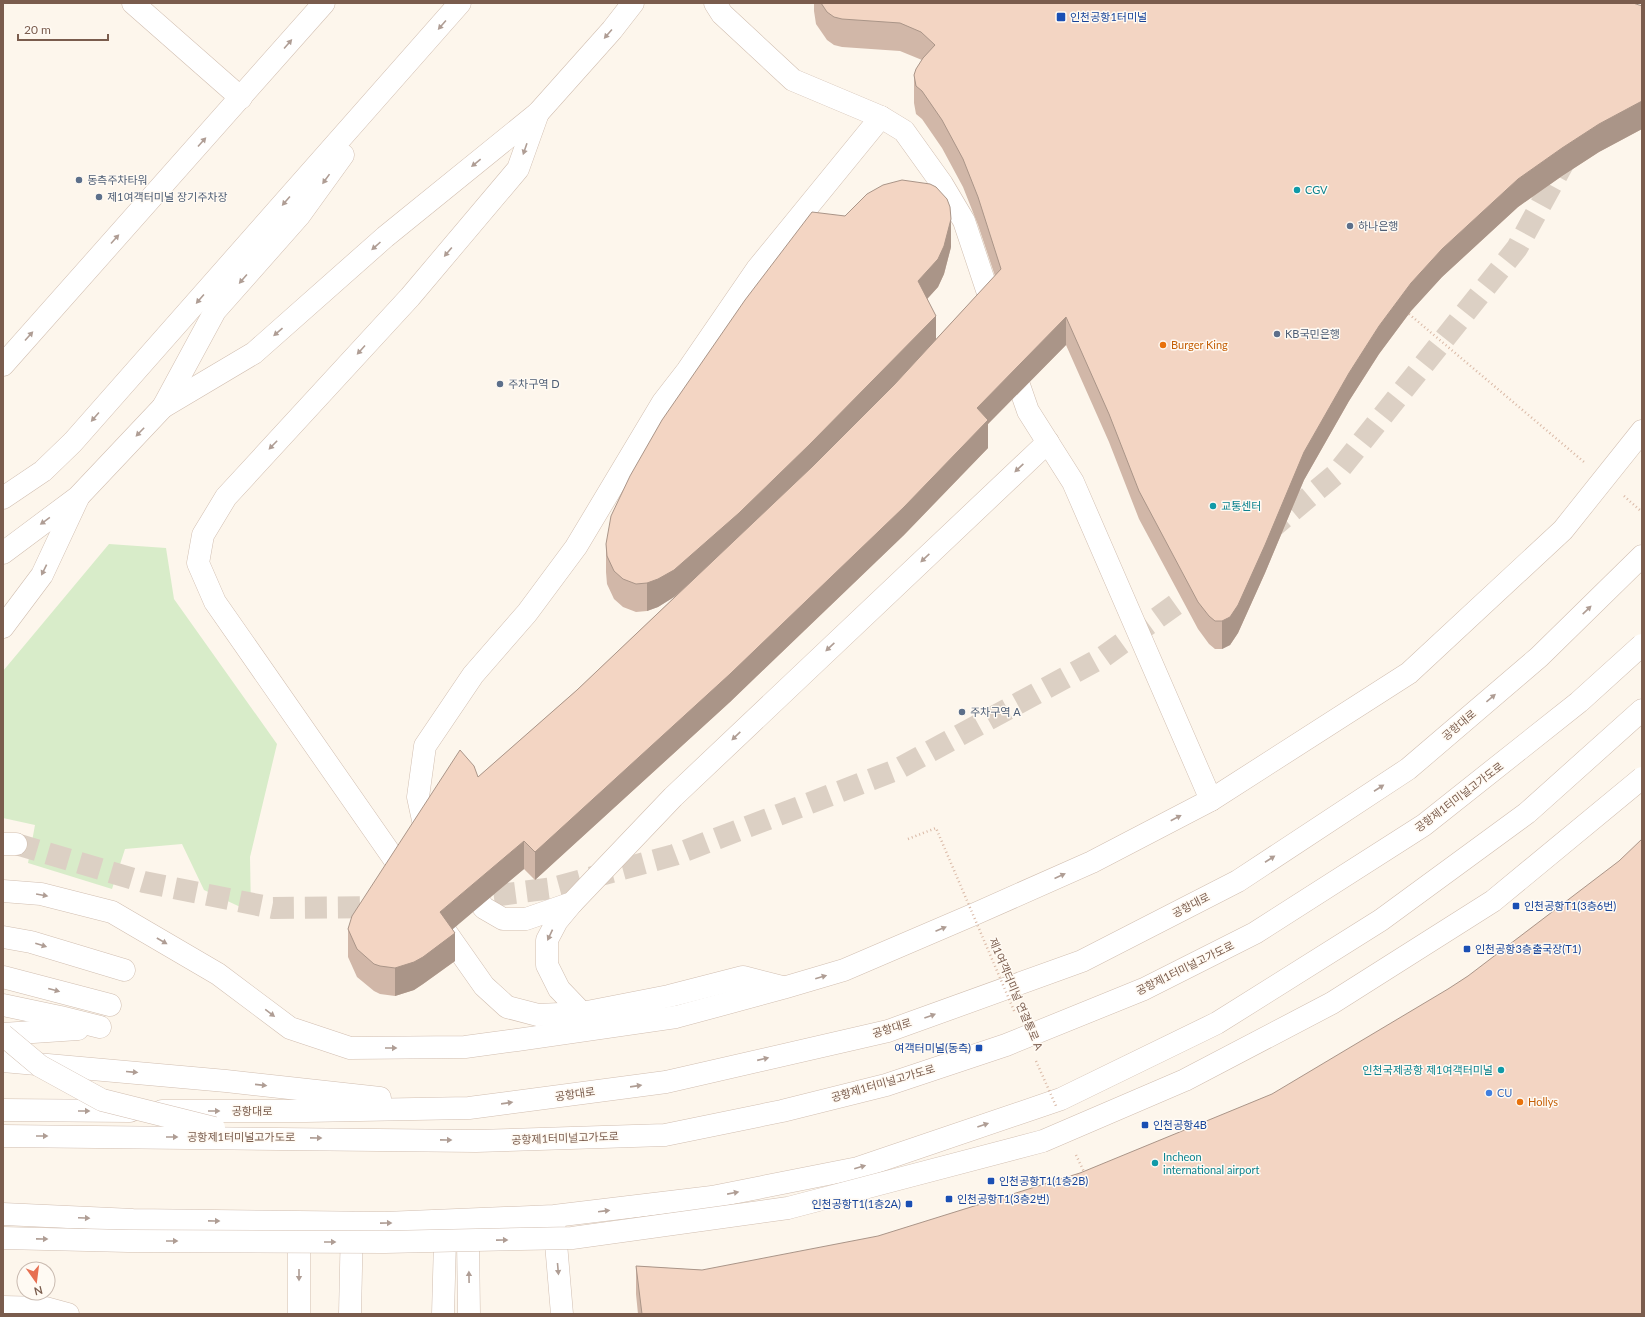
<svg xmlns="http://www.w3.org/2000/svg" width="1645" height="1317" viewBox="0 0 1645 1317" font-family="Lato,'Noto Sans KR',sans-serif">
	<rect width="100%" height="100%" fill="#fdf6ec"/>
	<polygon fill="#d8ecc9" points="109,544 166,548 174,599 277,744 250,857 251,912 204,890 182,844 125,849 112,889 28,863 35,825 3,818 3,671"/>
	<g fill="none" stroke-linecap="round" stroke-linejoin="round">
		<g stroke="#dcd0c4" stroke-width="22" stroke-dasharray="22 11" stroke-linecap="butt">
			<polyline points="1267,532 1336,474 1517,248 1568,155"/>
			<polyline points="16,844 144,882 273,908 387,907"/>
			<polyline points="461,900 553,888 674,855 896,770 1103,657 1207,582"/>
		</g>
		<g stroke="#d1beb0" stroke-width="23">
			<g id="minor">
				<polyline points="133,3 241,98"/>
				<polyline points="715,3 722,14 793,80 881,117 904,131 942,184 964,221 995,314"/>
				<polyline points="1011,362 1028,411 1073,482 1211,800"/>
				<polyline points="3,365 324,3"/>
				<polyline points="163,407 254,353 385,237 538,113 612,30 633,3"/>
				<polyline points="3,498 43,471 73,442 460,3"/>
				<polyline points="3,553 78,497 163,407 215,311 299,216 343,155"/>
				<polyline points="3,627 42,575 78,498"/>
				<polyline points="429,838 426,834 418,797 425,746 473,675 527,613 576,547 663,402 687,371 757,269 881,117"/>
				<polyline points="3,844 16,844"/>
				<polyline points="408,879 215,602 198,563 203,535 226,497 410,297 518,169 538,113"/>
				<polyline points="463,881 484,908 503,919 526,919 572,903 673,797 1048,442"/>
				<polyline points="3,891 41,894 112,912 218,974 290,1028 350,1048 465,1047 517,1040 676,1017 783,988 844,970 977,913 1092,862 1211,800 1409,673 1563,530 1642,431"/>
				<polyline points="572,903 557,921 547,940 547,965 559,989 582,1013"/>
				<polyline points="439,922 484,986 507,1007 538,1015 582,1013 669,996 743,977 782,987"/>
				<polyline points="3,937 31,942 124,970"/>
				<polyline points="3,977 110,1005"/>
				<polyline points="3,1005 60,1017 100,1027"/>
				<polyline points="3,1034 78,1029"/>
				<polyline points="3,1061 226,1081 380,1098"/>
				<polyline points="3,1110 130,1111"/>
				<polyline points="162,1111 306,1111 469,1108 666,1082 888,1031 1082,961 1238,881 1408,769 1539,657 1642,556"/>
				<polyline points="3,1214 133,1220 385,1223 554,1216 712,1197 858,1168 1061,1099 1217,1023 1381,920 1527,813 1642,710"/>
				<polyline points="554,1220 562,1314"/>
				<polyline points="299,1223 299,1314"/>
				<polyline points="468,1240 469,1314"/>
				<polyline points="3,1307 46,1308 68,1314"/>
				<polyline points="350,1314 352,1223"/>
				<polyline points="443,1314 445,1241"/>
			</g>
		</g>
		<g stroke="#d9b8a5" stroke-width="2.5" stroke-dasharray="1 3" stroke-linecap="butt">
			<polyline points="1409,314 1584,462"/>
			<polyline points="1624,496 1642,512"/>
		</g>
		<use href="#minor" stroke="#fff" stroke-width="22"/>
		<g stroke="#d1beb0" stroke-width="23" stroke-linecap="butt">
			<g id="minor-bridge">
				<polyline points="3,1035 40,1066 102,1100 214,1128"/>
				<polyline points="3,1136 476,1141 665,1135 782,1111 886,1085 1006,1045 1144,989 1255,933 1424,825 1579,702 1642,645"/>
				<polyline points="3,1238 128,1241 385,1242 572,1238 788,1208 1043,1141 1185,1080 1332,1003 1493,901 1642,778"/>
			</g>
		</g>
		<g stroke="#d9b8a5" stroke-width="2.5" stroke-dasharray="1 3" stroke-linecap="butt">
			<polyline points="908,839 936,828 1015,1013"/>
			<polyline points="1036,1061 1056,1106"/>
			<polyline points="1076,1155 1085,1174"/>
		</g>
		<use href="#minor-bridge" stroke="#fff" stroke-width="22"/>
	</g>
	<g fill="#d1b7a8">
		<polygon points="814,3 1633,3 1642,129 1599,152 1562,176 1518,207 1442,277 1411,311 1379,354 1349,401 1304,480 1265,573 1238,633 1230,645 1222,649 1215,649 1209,644 1198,629 1139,519 1109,442 1066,345 988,424 988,448 904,535 730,702 535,880 524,869 452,929 455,961 423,984 414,990 395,996 380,994 374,991 357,977 348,957 348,929 478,777 577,690 681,591 674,597 658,607 647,611 636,612 623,607 614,599 607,584 606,572 606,544 951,247 944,274 938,287 927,299 936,339 995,276 978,225 963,187 942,148 922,119 916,114 914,103 914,75 922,60 900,51 842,47 834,45 827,40 816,24 814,11"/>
		<polygon points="636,1266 702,1270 1642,1314 638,1314 636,1294"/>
	</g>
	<g fill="#aa9588">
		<polygon points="1642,101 1642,129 1599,152 1562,176 1518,207 1442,277 1411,311 1379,354 1349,401 1304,480 1265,573 1238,633 1230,645 1222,649 1222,621 1304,452 1349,373 1379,326 1411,283 1442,249 1518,179 1562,148 1599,124"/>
		<polygon points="951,219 951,247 944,274 938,287 918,309 918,281"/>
		<polygon points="936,316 936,344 739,541 674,597 658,607 647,611 647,583"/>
		<polygon points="1066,317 1066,345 988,424 988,448 904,535 730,702 535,880 535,852 977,408"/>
		<polygon points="524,841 524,869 440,940 440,912"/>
		<polygon points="455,933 455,961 423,984 414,990 395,996 395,968"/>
	</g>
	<g fill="#f3d5c3" stroke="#aa9588">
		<polygon points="821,3 1633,3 1642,6 1642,101 1599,124 1562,148 1518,179 1442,249 1411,283 1379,326 1349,373 1304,452 1265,545 1238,605 1230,617 1222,621 1215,621 1209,616 1198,602 1139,491 1109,414 1066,317 977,408 988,420 904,507 730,674 535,852 524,841 440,912 455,933 423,957 414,962 395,968 380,966 374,964 357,949 348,929 352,916 460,750 474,766 478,777 577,690 813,466 894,385 1001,269 978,197 963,159 942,120 922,91 916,86 914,75 916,69 923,58 935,45 921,32 900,23 842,19 834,17 827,12"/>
		<polygon points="902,180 930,184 936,187 947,199 950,207 951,219 944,246 938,259 918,281 936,316 810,444 739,513 674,570 658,579 647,583 636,584 623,579 614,571 607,556 606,544 611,516 630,476 662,420 745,300 812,212 845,216 867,194 883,185"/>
		<polygon points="1642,839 1642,1314 642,1314 636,1266 702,1270 878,1236 1080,1173 1272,1094 1448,989 1468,976 1619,861"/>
	</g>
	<defs><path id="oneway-solid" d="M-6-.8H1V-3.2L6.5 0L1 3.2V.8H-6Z"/></defs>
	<g fill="#af9d94">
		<use href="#oneway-solid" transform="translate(442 25) rotate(131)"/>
		<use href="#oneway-solid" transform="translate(608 34) rotate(131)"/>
		<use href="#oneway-solid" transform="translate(288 44) rotate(-49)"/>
		<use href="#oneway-solid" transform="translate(202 142) rotate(-48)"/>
		<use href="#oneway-solid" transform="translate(525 149) rotate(109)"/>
		<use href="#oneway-solid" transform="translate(476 163) rotate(141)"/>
		<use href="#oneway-solid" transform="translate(326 179) rotate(126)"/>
		<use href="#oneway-solid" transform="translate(286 201) rotate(131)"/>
		<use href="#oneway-solid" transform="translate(115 239) rotate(-48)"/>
		<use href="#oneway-solid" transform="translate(376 246) rotate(138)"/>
		<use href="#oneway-solid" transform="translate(448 252) rotate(130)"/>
		<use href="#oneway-solid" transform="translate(243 279) rotate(131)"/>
		<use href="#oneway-solid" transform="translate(200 299) rotate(131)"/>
		<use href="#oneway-solid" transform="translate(278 332) rotate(139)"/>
		<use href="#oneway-solid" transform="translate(29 336) rotate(-48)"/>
		<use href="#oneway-solid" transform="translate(361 350) rotate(132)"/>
		<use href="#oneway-solid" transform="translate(95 417) rotate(131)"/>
		<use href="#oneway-solid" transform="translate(140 432) rotate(134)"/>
		<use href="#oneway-solid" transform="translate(273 445) rotate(134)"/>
		<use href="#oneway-solid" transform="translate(1019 468) rotate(137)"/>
		<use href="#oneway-solid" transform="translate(45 521) rotate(144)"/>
		<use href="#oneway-solid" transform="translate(925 558) rotate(137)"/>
		<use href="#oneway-solid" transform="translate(44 570) rotate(116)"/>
		<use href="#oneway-solid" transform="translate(1587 610) rotate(-44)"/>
		<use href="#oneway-solid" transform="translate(830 647) rotate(137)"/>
		<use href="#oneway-solid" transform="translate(1491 698) rotate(-40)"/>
		<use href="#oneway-solid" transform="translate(736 736) rotate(136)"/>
		<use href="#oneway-solid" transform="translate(1379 788) rotate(-33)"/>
		<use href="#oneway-solid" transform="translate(1176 818) rotate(-28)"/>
		<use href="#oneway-solid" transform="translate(1270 859) rotate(-33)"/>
		<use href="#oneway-solid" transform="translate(1060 876) rotate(-24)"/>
		<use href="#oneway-solid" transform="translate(42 895) rotate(10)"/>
		<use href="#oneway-solid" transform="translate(941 929) rotate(-23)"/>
		<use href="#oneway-solid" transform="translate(550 935) rotate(115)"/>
		<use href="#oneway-solid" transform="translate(162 941) rotate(30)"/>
		<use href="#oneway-solid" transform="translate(41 945) rotate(17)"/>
		<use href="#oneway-solid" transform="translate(821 977) rotate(-16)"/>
		<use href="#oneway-solid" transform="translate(54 990) rotate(15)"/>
		<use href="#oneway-solid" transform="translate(270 1013) rotate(37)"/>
		<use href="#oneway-solid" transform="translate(930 1016) rotate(-20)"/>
		<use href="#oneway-solid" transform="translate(391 1048)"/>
		<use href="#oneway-solid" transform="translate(763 1059) rotate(-13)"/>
		<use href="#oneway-solid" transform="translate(132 1072) rotate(5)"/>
		<use href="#oneway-solid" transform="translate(261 1085) rotate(6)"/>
		<use href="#oneway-solid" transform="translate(636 1086) rotate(-8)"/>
		<use href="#oneway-solid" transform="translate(507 1103) rotate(-8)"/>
		<use href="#oneway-solid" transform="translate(84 1111)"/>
		<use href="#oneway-solid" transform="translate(214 1111)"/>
		<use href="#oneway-solid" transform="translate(983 1125) rotate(-19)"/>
		<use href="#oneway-solid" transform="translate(42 1136)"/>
		<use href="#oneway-solid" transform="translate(172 1137)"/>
		<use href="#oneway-solid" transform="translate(316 1138) rotate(1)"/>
		<use href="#oneway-solid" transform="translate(446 1140) rotate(1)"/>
		<use href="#oneway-solid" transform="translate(860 1167) rotate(-16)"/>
		<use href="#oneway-solid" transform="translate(733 1193) rotate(-11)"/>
		<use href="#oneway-solid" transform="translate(604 1211) rotate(-7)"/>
		<use href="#oneway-solid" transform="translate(84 1218) rotate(2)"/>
		<use href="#oneway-solid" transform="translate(214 1221) rotate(1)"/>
		<use href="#oneway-solid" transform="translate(386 1223) rotate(-1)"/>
		<use href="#oneway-solid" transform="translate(42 1239) rotate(1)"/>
		<use href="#oneway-solid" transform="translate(502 1240) rotate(-1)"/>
		<use href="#oneway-solid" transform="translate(172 1241)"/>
		<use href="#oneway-solid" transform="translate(330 1242)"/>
		<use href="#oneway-solid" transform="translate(558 1269) rotate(85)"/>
		<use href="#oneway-solid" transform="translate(299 1275) rotate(90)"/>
		<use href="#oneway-solid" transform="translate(469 1277) rotate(-91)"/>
	</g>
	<g fill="#1a4fb4" stroke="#fffaf3" stroke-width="1.5">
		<rect x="1056" y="12" width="10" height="10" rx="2"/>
		<rect x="1512" y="902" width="8" height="8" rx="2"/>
		<rect x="1463" y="945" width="8" height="8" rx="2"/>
		<rect x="975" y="1044" width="8" height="8" rx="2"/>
		<rect x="1141" y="1121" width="8" height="8" rx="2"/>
		<rect x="987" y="1177" width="8" height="8" rx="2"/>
		<rect x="945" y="1195" width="8" height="8" rx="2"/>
		<rect x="905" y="1200" width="8" height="8" rx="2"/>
	</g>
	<g fill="#5c6f8a" stroke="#fffaf3" stroke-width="1.5">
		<circle cx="79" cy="180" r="4"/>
		<circle cx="99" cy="197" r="4"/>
		<circle cx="1350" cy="226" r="4"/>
		<circle cx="1277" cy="334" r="4"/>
		<circle cx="500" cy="384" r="4"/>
		<circle cx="962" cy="712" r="4"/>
	</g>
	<g fill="#0f9aa8" stroke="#fffaf3" stroke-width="1.5">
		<circle cx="1297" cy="190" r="4"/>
		<circle cx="1213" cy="506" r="4"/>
		<circle cx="1501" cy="1070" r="4"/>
		<circle cx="1155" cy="1163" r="4"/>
	</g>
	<g fill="#e8710a" stroke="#fffaf3" stroke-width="1.5">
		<circle cx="1163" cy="345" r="4"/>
		<circle cx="1520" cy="1102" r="4"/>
	</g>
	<circle fill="#3f7fe0" stroke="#fffaf3" stroke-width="1.5" cx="1489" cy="1093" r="4"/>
	<g text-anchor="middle" stroke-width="3" stroke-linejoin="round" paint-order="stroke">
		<g font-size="11" fill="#164399" stroke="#fffaf3" text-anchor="start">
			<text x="1070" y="21">인천공항1터미널</text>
			<text x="1524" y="910">인천공항T1(3층6번)</text>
			<text x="1475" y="953">인천공항3층출국장(T1)</text>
			<text x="971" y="1052" text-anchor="end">여객터미널(동측)</text>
			<text x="1153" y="1129">인천공항4B</text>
			<text x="999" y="1185">인천공항T1(1층2B)</text>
			<text x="957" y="1203">인천공항T1(3층2번)</text>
			<text x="901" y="1208" text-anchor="end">인천공항T1(1층2A)</text>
		</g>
		<g font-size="11" fill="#4e5e75" stroke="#fffaf3" text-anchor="start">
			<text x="87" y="184">동측주차타워</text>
			<text x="107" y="201">제1여객터미널 장기주차장</text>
			<text x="1358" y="230">하나은행</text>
			<text x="1285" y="338">KB국민은행</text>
			<text x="508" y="388">주차구역 D</text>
			<text x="970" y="716">주차구역 A</text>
		</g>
		<g font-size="11" fill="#0d838f" stroke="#fffaf3" text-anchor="start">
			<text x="1305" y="194">CGV</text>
			<text x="1221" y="510">교통센터</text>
			<text x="1493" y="1074" text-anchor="end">인천국제공항 제1여객터미널</text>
			<text x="1163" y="1161">Incheon<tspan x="1163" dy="13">international airport</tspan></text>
		</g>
		<g font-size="11" fill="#c56008" stroke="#fffaf3" text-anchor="start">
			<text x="1171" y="349">Burger King</text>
			<text x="1528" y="1106">Hollys</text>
		</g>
		<g font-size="11" fill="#7a5c4d" stroke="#fffaf3">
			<text transform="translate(1459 725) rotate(-40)" y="4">공항대로</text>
			<text transform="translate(1459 797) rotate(-37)" y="4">공항제1터미널고가도로</text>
			<text transform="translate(1191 905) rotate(-27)" y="4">공항대로</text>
			<text transform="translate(1185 968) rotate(-26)" y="4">공항제1터미널고가도로</text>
			<text transform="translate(1016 994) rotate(67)" y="4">제1여객터미널 연결통로 A</text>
			<text transform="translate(892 1028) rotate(-17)" y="4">공항대로</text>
			<text transform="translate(883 1083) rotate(-16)" y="4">공항제1터미널고가도로</text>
			<text transform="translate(575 1094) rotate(-8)" y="4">공항대로</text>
			<text x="252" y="1115">공항대로</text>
			<text x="241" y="1141">공항제1터미널고가도로</text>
			<text transform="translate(565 1138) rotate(-2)" y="4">공항제1터미널고가도로</text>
		</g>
		<g font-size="11" fill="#366cbe" stroke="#fffaf3" text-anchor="start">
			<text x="1497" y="1097">CU</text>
		</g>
	</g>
	<rect width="1645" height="1317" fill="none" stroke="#7a5c4d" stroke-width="8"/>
	<g transform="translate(36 1281) rotate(166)"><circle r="19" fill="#fffaf3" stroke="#cabbb1"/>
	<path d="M0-3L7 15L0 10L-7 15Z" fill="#e76f51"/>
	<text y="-6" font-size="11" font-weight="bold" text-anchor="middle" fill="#7a5c4d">N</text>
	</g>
	<path d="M18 34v6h90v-6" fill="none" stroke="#7a5c4d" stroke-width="2"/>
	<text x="24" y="34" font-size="12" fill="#7a5c4d" stroke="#fffaf3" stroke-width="3" paint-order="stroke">20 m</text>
</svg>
